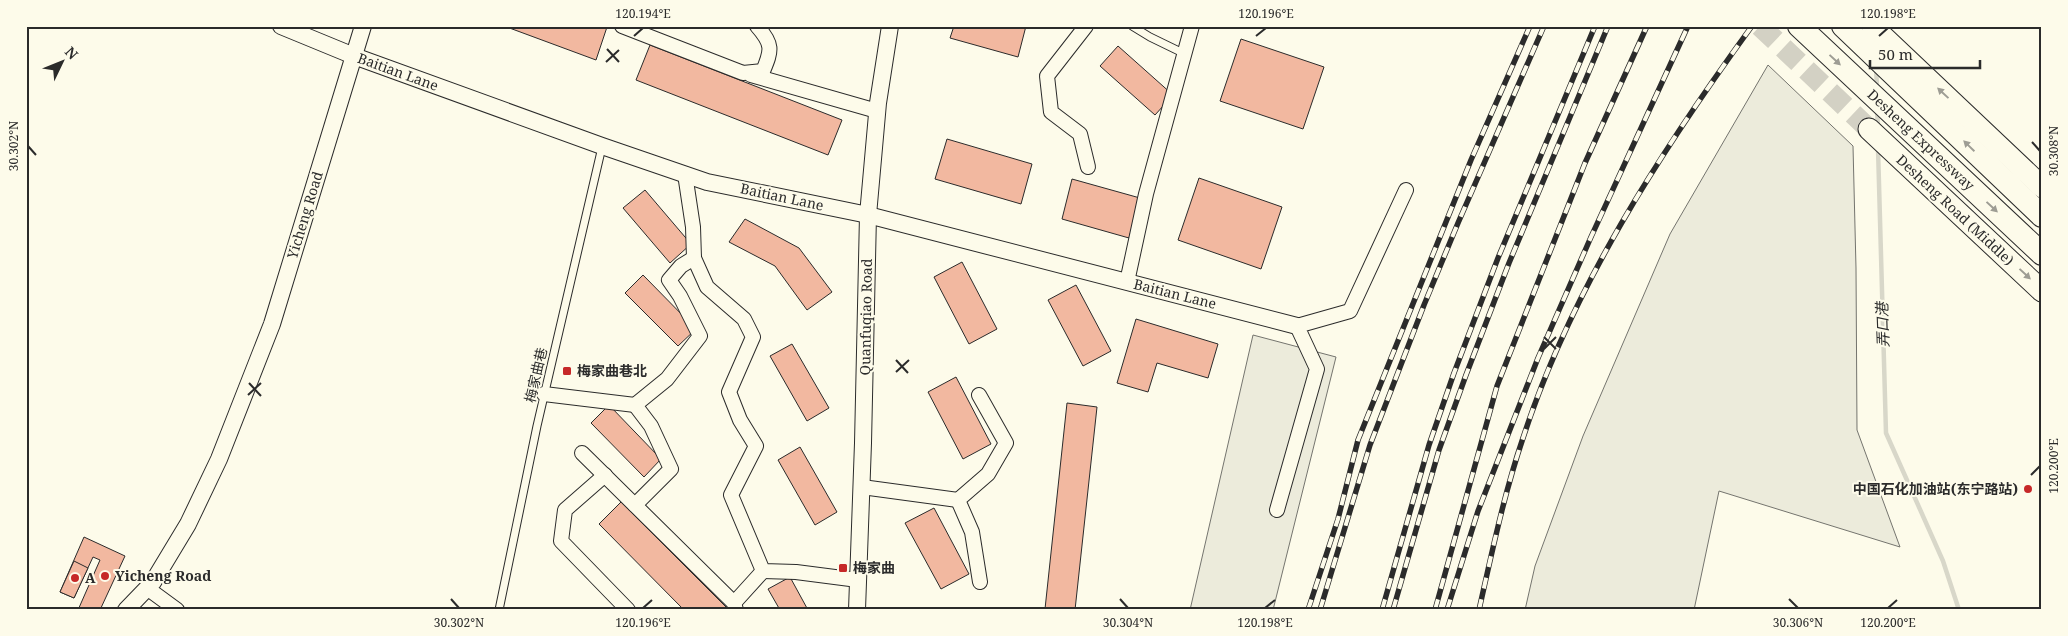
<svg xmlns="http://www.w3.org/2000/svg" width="2068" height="636" viewBox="0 0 2068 636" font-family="'Noto Serif','Noto Sans SC',serif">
	<rect width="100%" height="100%" fill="#fdfbea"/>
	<g fill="#ecebdb" stroke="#74746e">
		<polygon points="1768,65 1853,146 1856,268 1857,430 1900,547 1719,491 1694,610 1525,610 1535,566 1583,436 1670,234"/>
		<polygon points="1253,335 1336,357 1273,610 1190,610"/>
	</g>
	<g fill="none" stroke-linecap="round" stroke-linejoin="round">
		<g stroke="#d8d7c9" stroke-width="4.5">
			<polyline points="1876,68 1877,87"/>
			<polyline points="1877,110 1878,127"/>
			<polyline points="1878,148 1886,433 1943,561 1959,610"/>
		</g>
	</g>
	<g fill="#f2b8a0" stroke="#2b2b2b">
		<polygon points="504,26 604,26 607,27 596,60"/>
		<polygon points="954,26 1026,26 1018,57 950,38"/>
		<polygon points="1241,39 1324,67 1303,129 1220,101"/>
		<polygon points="650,45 842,120 828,155 636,80"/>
		<polygon points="1118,46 1173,95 1155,115 1100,66"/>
		<polygon points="947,139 1032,164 1021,204 935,179"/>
		<polygon points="1199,178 1282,207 1261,269 1178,240"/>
		<polygon points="1072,179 1140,198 1129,238 1062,219"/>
		<polygon points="645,190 691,244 670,263 623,208"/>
		<polygon points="745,219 799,248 832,292 807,310 775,266 729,242"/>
		<polygon points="962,262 997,329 969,344 934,277"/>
		<polygon points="643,275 696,329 678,346 625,293"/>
		<polygon points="1076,285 1111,351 1083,366 1048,300"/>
		<polygon points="1136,319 1218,344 1208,378 1157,363 1148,392 1117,383"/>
		<polygon points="792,344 829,408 807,421 770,356"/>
		<polygon points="956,377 991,444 963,459 928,392"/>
		<polygon points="1067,403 1097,407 1075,610 1054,610 1045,609"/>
		<polygon points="609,405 661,459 644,477 591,423"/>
		<polygon points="800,447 837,512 815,525 778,460"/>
		<polygon points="621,502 726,607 724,610 684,610 599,524"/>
		<polygon points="934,508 969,574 941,589 905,523"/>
		<polygon points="84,537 125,556 100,610 78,610 100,560 93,557 74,598 60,592"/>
		<polygon points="74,561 88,568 74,598 60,592"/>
		<polygon points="790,577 808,610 780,610 768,589"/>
	</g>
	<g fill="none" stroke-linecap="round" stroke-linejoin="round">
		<polyline stroke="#d3d1c4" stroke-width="21" stroke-dasharray="21 11" stroke-linecap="butt" points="1760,26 1869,129"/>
		<g stroke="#2b2b2b" stroke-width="9">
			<g id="service">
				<polyline points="1132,26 1150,37 1185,54"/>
				<polyline points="499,610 537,426 602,147"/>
			</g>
		</g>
		<g stroke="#2b2b2b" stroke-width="16">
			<g id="minor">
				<path d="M622,26L743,73L763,71C772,50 773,44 757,26"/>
				<polyline points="1086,26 1047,76 1051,112 1080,134 1088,167"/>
				<polyline points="751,75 877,111"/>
				<polyline points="685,174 693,227 694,258 707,287 744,319 753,337 729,392 740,420 756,446 731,495 763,571 796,572 858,580"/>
				<polyline points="1127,282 1146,194 1192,26"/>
				<polyline points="544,394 635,405"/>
				<polyline points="979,395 1006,443 988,474 958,500 972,532 980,582"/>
				<polyline points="582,453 734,603 736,610"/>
				<polyline points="605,475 565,510 561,541 628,610"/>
				<polyline points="862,487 958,500"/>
				<polyline points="635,505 671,469 651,426 635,405 667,379 700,336 680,296 669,280 681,266 694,258"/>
				<polyline points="1277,510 1317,369 1297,326 1350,311 1406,190"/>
				<polyline points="147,588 177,610"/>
				<polyline points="734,603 763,571"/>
			</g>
		</g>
		<g stroke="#2b2b2b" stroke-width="18">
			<g id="tertiary">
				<polyline points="281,26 354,56 602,146 707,182 868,215 1297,326"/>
				<polyline points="126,610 153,582 188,524 219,459 272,324 363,26"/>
				<polyline points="857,610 863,443 868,215 878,103 890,26"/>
			</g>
		</g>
		<g stroke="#2b2b2b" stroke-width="23">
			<g id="primary">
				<polyline points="1872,26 2042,187"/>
				<polyline points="1869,129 2042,291"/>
			</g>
		</g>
		<g stroke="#2b2b2b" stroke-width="24">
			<g id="trunk">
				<polyline points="1799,26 2042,254"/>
				<polyline points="1843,26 2042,216"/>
			</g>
		</g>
		<use href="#service" stroke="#fdfbea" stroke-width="7"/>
		<use href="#minor" stroke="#fdfbea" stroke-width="14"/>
		<use href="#tertiary" stroke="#fdfbea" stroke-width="16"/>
		<use href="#primary" stroke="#fdfbea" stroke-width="21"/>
		<use href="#trunk" stroke="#fdfbea" stroke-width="22"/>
		<g stroke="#2b2b2b" stroke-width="5.5">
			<g id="rail">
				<polyline points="1308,610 1338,519 1358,440 1471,160 1530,26"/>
				<polyline points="1320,610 1370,445 1424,305 1458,223 1544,26"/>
				<polyline points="1382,610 1429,445 1454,373 1498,258 1595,26"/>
				<polyline points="1393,610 1439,450 1466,375 1509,263 1608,26"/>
				<polyline points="1435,610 1497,386 1585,163 1647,26"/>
				<polyline points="1447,610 1478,511 1538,358 1591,237 1688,26"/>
				<path d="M1479,610C1492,552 1504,494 1523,438C1571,290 1661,151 1752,26"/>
			</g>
		</g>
		<use href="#rail" stroke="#fdfbea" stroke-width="4" stroke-dasharray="11" stroke-linecap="butt"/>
	</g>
	<defs><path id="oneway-solid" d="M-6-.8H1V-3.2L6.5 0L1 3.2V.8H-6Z" transform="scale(1.25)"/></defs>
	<g fill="#9e9d94">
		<use href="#oneway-solid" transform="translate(1835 60) rotate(43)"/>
		<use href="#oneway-solid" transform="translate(1943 93) rotate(-137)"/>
		<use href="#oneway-solid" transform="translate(1969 146) rotate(-136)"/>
		<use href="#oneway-solid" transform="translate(1992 207) rotate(43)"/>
		<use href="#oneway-solid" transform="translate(2025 274) rotate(43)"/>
	</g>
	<path fill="none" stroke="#2b2b2b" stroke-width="2" d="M634,36L643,28M1256,36L1266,28M1879,36L1888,28M607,49L619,62M606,62L619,50M2032,142L2040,151M28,146L36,155M1544,337L1556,349M1544,349L1556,337M896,360L908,373M896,372L909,360M249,383L261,396M248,395L261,383M2031,475L2040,466M451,599L459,608M1120,599L1128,608M1789,599L1798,608M643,608L652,600M1265,608L1275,600M1888,608L1897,600"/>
	<g fill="#c62828" stroke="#fdfbea" stroke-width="2">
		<rect x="562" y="366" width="10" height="10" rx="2.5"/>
		<circle cx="2028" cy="489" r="5"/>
		<rect x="838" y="563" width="10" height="10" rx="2.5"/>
		<circle cx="105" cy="576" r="5"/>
		<circle cx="75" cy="578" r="5"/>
	</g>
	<g text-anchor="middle" stroke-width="4" stroke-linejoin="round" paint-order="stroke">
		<g font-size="14" fill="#2b2b2b" stroke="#fdfbea">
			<text transform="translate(398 72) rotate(20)" y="5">Baitian Lane</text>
			<text transform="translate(1921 140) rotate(43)" y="5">Desheng Expressway</text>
			<text transform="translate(782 197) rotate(12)" y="5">Baitian Lane</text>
			<text transform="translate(1955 210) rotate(43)" y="5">Desheng Road (Middle)</text>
			<text transform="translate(305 215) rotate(-73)" y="5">Yicheng Road</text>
			<text transform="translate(1175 294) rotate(14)" y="5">Baitian Lane</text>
			<text transform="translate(866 317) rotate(-89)" y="5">Quanfuqiao Road</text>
			<text transform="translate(536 375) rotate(-77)" y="5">梅家曲巷</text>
		</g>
		<g font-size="14" font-weight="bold" fill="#2b2b2b" stroke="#fdfbea" text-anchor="start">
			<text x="577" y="376">梅家曲巷北</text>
			<text x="2018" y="494" text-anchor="end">中国石化加油站(东宁路站)</text>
			<text x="853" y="573">梅家曲</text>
			<text x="115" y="581">Yicheng Road</text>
			<text x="85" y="583">A</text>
		</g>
		<g font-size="15" font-style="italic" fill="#2b2b2b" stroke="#fdfbea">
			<text transform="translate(1883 325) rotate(-92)" y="5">弄口港</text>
		</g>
	</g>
	<rect width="2068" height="636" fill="none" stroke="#fdfbea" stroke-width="55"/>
	<g transform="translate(62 62) rotate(47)" stroke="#fdfbea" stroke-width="4" paint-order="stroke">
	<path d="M0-4L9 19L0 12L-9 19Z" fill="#2b2b2b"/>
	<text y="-8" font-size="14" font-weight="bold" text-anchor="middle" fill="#2b2b2b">N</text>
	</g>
	<path d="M1870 60v8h110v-8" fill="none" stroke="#2b2b2b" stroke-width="2.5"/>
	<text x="1878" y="60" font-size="15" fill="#2b2b2b" stroke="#fdfbea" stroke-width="4" paint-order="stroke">50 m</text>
	<rect x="28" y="28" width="2012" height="580" fill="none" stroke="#2b2b2b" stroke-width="2"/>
	<g font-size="12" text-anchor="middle" fill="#2b2b2b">
		<text x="643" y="18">120.194°E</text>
		<text x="1266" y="18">120.196°E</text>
		<text x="1888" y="18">120.198°E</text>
		<text transform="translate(14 146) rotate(-90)" y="4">30.302°N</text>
		<text transform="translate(2054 151) rotate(-90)" y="4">30.308°N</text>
		<text transform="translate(2054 466) rotate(-90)" y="4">120.200°E</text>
		<text x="459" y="627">30.302°N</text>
		<text x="643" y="627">120.196°E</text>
		<text x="1128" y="627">30.304°N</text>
		<text x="1265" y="627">120.198°E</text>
		<text x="1798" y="627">30.306°N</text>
		<text x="1888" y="627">120.200°E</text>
	</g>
</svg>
